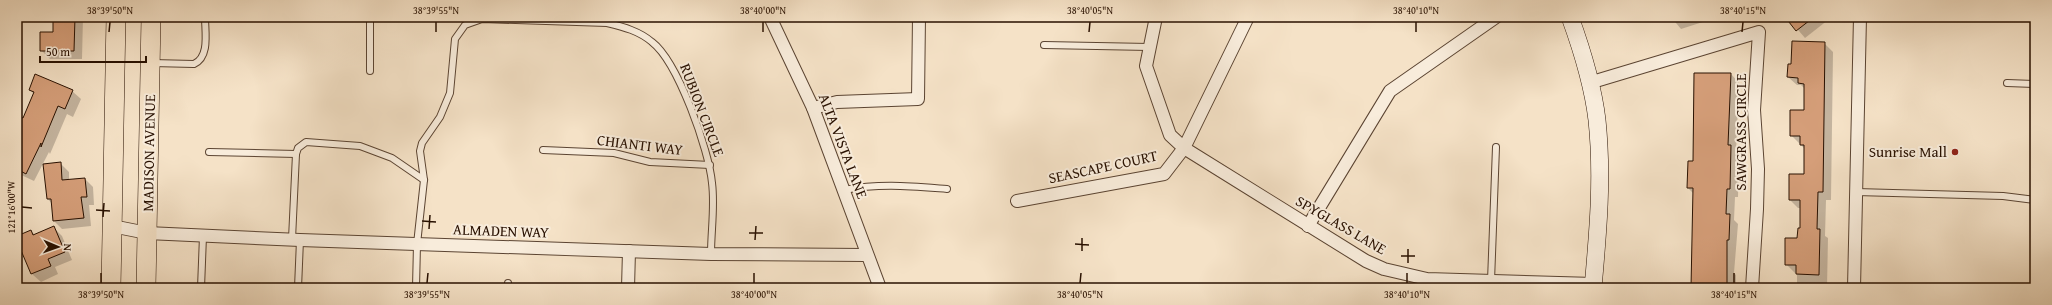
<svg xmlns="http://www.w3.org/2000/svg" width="2052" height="305" viewBox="0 0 2052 305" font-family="'Gentium Book Plus',serif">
	<rect width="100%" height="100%" fill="#f5e2c7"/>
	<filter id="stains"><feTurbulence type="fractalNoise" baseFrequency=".005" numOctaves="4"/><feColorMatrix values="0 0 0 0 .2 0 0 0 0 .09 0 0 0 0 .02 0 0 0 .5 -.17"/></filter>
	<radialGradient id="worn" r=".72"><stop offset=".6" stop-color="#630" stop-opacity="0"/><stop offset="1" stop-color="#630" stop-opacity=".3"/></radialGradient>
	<g fill="#0003">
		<polygon points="54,17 83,17 82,59 50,59 41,50 54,33"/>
		<polygon points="1671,17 1704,17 1706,21 1681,29"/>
		<polygon points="1787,17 1826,17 1828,20 1805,38"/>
		<polygon points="1824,43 1833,52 1831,200 1826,200 1825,236 1828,238 1827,288 1797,288 1797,273 1795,273 1786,264 1801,229 1801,208 1798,208 1790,200 1805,175 1805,149 1791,135 1805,111 1805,89 1801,85 1797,85 1788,77 1792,65"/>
		<polygon points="1731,74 1739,83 1736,152 1739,155 1738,197 1735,197 1734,220 1738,224 1734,273 1736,275 1736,288 1692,288 1693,193 1688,188 1694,162"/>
		<polygon points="30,90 72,91 81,99 73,117 67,114 50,154 49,152 34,181 17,173 17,126 23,119 34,94"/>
		<polygon points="60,163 69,172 69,181 85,179 93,187 94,205 89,205 91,226 62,229 54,221 52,204 48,199"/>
		<polygon points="53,227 62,236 72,260 55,267 58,274 41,282 32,274 17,237 31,231 35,235"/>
	</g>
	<g fill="#d59e79" stroke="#281000">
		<polygon points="53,17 75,17 74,51 40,51 40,32 53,32"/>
		<polygon points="1785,17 1814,17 1796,31"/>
		<polygon points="1792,41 1825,42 1823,192 1818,192 1817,229 1820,229 1819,275 1796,274 1796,265 1785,265 1785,238 1797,238 1798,228 1800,228 1800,200 1789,200 1789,174 1804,174 1804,145 1800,145 1800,136 1790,136 1790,110 1804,110 1804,84 1798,83 1798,78 1787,77 1788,64 1791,64"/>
		<polygon points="1694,73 1731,73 1728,145 1731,145 1730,189 1727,189 1726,214 1730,214 1729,240 1727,240 1727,288 1691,288 1693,188 1687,188 1688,161 1693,161"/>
		<polygon points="35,74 73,90 65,109 58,106 41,147 41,143 26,174 17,169 17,124 20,117 23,118 34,92 29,90"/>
		<polygon points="61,162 62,180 85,178 87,197 81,197 84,218 53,221 51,199 47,199 43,164"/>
		<polygon points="54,226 65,252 48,259 51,266 31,274 17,241 17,236 31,230 33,235"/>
	</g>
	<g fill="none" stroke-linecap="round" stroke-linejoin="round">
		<g stroke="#5b4432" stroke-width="8">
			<g id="lane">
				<polyline points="1044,45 1149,47"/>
				<path d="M152,63L194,64C210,57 205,32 205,17"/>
				<polyline points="370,71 370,17"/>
				<polyline points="2007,83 2035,84"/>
				<polyline points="543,150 614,153 650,162 710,165"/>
				<polyline points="209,152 296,154"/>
				<path d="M843,190C881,183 909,186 947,189"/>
				<polyline points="1856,192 2003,196 2035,200"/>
				<polyline points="292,239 296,154 298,148 306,142 360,146 392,158 424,180"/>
				<polyline points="1491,281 1496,147"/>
				<polyline points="201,288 203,236"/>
				<polyline points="298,288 300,240"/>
				<path d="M416,288L417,244L424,180L420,151L422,143L440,117L450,93L455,39L465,25L482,19L607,23C624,27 639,31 652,42C678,62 709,150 712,183C715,206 711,231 711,254"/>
				<polyline points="508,288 508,283"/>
			</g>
		</g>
		<g stroke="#5b4432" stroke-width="14">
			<g id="street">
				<polyline points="770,17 813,108 880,288"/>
				<polyline points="1156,17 1146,66 1170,135 1184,148 1366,261 1384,269 1427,279 1594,284"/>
				<polyline points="1589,83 1759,32 1754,110 1758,169 1757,209 1752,288"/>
				<polyline points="813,108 837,102 918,99 919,17"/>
				<polyline points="1017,201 1164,174 1184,148 1248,17"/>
				<polyline points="112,226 147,233 300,240 711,254 866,255"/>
				<polyline points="1308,226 1390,91 1496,17"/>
				<polyline points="628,288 629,251"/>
				<polyline points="1854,288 1860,17"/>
			</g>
		</g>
		<g stroke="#281000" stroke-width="18">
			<path id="secondary" d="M1570,17C1582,50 1593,86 1597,120C1603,177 1598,232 1593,288"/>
		</g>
		<g stroke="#281000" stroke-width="20">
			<g id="primary">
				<polyline points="111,288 116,17"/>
				<polyline points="146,288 151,17"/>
			</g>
		</g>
		<use href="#lane" stroke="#f8ecdb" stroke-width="6"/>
		<use href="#street" stroke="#f8ecdb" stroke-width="12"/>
		<use href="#secondary" stroke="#f8ecdb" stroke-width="17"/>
		<use href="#primary" stroke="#f5e2c7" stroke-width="19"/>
	</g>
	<path fill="none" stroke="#281000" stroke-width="1.5" d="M109,32L110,22M436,32V22M763,32V22M1089,32L1090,22M1416,32V22M1742,32L1743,22M22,207L32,208M96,210L110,211M103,217L104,203M422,221L436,222M429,229L430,215M749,233H763M755,240L756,226M1075,244L1089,245M1082,251V238M1401,256H1415M1408,263V249M101,283V273M427,283L428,273M754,283V273M1080,283L1081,273M1407,283V273M1734,283V273"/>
	<circle fill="#8f2418" stroke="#f8ecdb" stroke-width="1.5" cx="1955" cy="152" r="4"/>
	<g text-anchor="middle" stroke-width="4" stroke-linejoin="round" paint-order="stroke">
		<g font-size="15" fill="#281000" stroke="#f8ecdb">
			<text transform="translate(702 110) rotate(69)" y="5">RUBION CIRCLE</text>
			<text transform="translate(1741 132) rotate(-90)" y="5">SAWGRASS CIRCLE</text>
			<text transform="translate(640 145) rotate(7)" y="5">CHIANTI WAY</text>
			<text transform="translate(843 146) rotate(69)" y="5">ALTA VISTA LANE</text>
			<text transform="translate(149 153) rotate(-89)" y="5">MADISON AVENUE</text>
			<text transform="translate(1103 167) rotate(-12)" y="5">SEASCAPE COURT</text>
			<text transform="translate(1341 225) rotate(30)" y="5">SPYGLASS LANE</text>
			<text transform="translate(501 231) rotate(2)" y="5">ALMADEN WAY</text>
		</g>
		<g font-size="15" fill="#281000" stroke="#f8ecdb" text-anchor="end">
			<text x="1947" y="157">Sunrise Mall</text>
		</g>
	</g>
	<rect width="2052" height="305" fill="none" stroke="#f5e2c7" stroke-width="44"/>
	<g transform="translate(58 247) rotate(92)" stroke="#f8ecdb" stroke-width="3" paint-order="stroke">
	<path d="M0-3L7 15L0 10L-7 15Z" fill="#281000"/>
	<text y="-6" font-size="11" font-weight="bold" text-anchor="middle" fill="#281000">N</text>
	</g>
	<path d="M40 56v6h106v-6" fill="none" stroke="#281000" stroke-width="2"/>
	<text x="46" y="56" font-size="12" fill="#281000" stroke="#f8ecdb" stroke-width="3" paint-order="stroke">50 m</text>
	<rect x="22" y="22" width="2008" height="261" fill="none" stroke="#281000" stroke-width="1.5"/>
	<g font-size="10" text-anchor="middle" fill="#281000">
		<text x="110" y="14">38°39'50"N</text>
		<text x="436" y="14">38°39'55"N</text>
		<text x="763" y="14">38°40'00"N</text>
		<text x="1090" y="14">38°40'05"N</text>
		<text x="1416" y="14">38°40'10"N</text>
		<text x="1743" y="14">38°40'15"N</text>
		<text transform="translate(11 207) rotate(-90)" y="4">121°16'00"W</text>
		<text x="101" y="298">38°39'50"N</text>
		<text x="427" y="298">38°39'55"N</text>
		<text x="754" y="298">38°40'00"N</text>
		<text x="1080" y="298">38°40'05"N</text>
		<text x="1407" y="298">38°40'10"N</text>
		<text x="1734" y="298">38°40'15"N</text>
	</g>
	<rect width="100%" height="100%" filter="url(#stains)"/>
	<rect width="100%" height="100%" fill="url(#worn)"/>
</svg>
